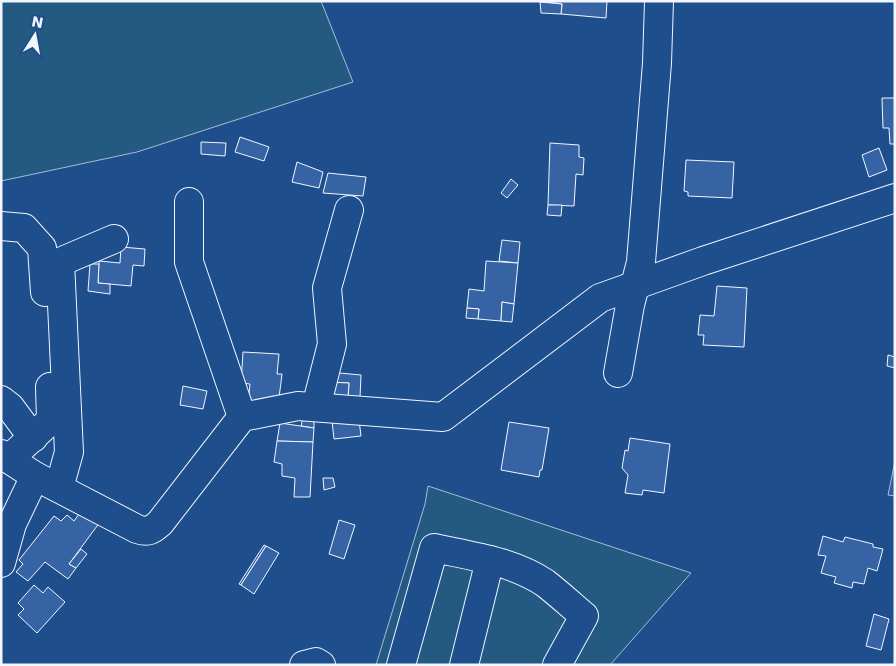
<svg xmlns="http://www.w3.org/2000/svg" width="896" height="666" viewBox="0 0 896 666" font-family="'DejaVu Sans',sans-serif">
	<rect width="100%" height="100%" fill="#1f4e8c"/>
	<g fill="#245a82" stroke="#a8bbd7">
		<polygon points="1,1 321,1 353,82 137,152 1,181"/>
		<polygon points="428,486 691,573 610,665 376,665 425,504"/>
	</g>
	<polygon fill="#305b95" stroke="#a8bbd7" points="895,461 895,496 888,495"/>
	<g fill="#3563a3" stroke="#f2f6ff">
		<polygon points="607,1 606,18 561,14 562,4 540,1"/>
		<polygon points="540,2 562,4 561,14 541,13"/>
		<polygon points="882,98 895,98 895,144 890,144 889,128 883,128"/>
		<polygon points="240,137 269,147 264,161 235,152"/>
		<polygon points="201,142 226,143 225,156 201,154"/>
		<polygon points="550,143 579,145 579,157 584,158 583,175 576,174 574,206 548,205"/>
		<polygon points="879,148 887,170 869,177 862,155"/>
		<polygon points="686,160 734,162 732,198 688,196 688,192 684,191"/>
		<polygon points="297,162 323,172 319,188 292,182"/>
		<polygon points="328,173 366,177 363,196 323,193"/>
		<polygon points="511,179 518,185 507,198 501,193"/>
		<polygon points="548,205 562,205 561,216 547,215"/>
		<polygon points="502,240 520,242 518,263 499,261"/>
		<polygon points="121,247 145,249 144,266 133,265 131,286 98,283 99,261 120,263"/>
		<polygon points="486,261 518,263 514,304 502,302 501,321 478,319 479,309 467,308 469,289 484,291"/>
		<polygon points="90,264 99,264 98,283 110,284 110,294 88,291"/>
		<polygon points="717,286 747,288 744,347 703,345 704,335 698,335 700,315 714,316"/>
		<polygon points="502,302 514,304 512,322 501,321"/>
		<polygon points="467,308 479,309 478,319 466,318"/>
		<polygon points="243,352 279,354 277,374 282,374 279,398 248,403 250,384 241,383"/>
		<polygon points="888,355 895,357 895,368 887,366"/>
		<polygon points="329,372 361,375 360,397 348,397 349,383 329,382"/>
		<polygon points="329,382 349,383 348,397 328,395"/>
		<polygon points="183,386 207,391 203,409 180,405"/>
		<polygon points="303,418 314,420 314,428 301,426"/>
		<polygon points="359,420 361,436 334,439 332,421"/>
		<polygon points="509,422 549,428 542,470 540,470 539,477 501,470"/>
		<polygon points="280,423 314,428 313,442 277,441"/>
		<polygon points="630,438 670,444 664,493 643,490 642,495 625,493 628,475 622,468 625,450 628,451"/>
		<polygon points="277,441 313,442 310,497 294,497 295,478 282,476 282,464 274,462"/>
		<polygon points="323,478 333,478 335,487 324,490"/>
		<polygon points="82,510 100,522 69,564 76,568 68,579 45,562 28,581 16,572 23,564 19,560 54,516 61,521 67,515 74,521"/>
		<polygon points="339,520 355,525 344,559 329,554"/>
		<polygon points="823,536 843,542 845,537 873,544 873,547 883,549 877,571 868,568 864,584 853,582 852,588 834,583 836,577 821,573 826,556 818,555"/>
		<polygon points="264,545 266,546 241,585 239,584"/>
		<polygon points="266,546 279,553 254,594 241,585"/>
		<polygon points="81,549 87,554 76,568 69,564"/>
		<polygon points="34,585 43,593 48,587 65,602 37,633 18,615 24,609 18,603"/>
		<polygon points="874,614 889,619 881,650 866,646"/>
	</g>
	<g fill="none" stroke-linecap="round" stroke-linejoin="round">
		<g stroke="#f2f6ff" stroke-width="30">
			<g id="minor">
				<polyline points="189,202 189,262 242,417"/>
				<polyline points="1,226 24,228 42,248 45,292"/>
				<polyline points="618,373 630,305 641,262 657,63 659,1"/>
				<polyline points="1,400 10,407 33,438"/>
				<polyline points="316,407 332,344 327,288 349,210"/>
				<path d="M1,454L35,476L137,529C148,533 152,530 160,523L242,417L298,406L443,417L600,298L703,261L895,198"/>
				<polyline points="9,459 51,420 50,387"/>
				<polyline points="59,488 69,452 60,262 114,239"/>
				<polyline points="1,563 12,524 35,476"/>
				<polyline points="304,665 316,662 321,665"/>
				<path d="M401,665L434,548C471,556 512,561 545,583C558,593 571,605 584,616L557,665"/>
				<polyline points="464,665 490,560"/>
			</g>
		</g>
		<use href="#minor" stroke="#1f4e8c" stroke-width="28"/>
	</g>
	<rect width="896" height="666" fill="none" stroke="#f2f6ff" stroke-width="5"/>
	<g transform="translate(35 35) rotate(11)" stroke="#1f4e8c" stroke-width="4" paint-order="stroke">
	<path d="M0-4L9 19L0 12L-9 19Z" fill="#f2f6ff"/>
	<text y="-8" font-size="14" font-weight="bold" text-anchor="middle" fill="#f2f6ff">N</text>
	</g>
</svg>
